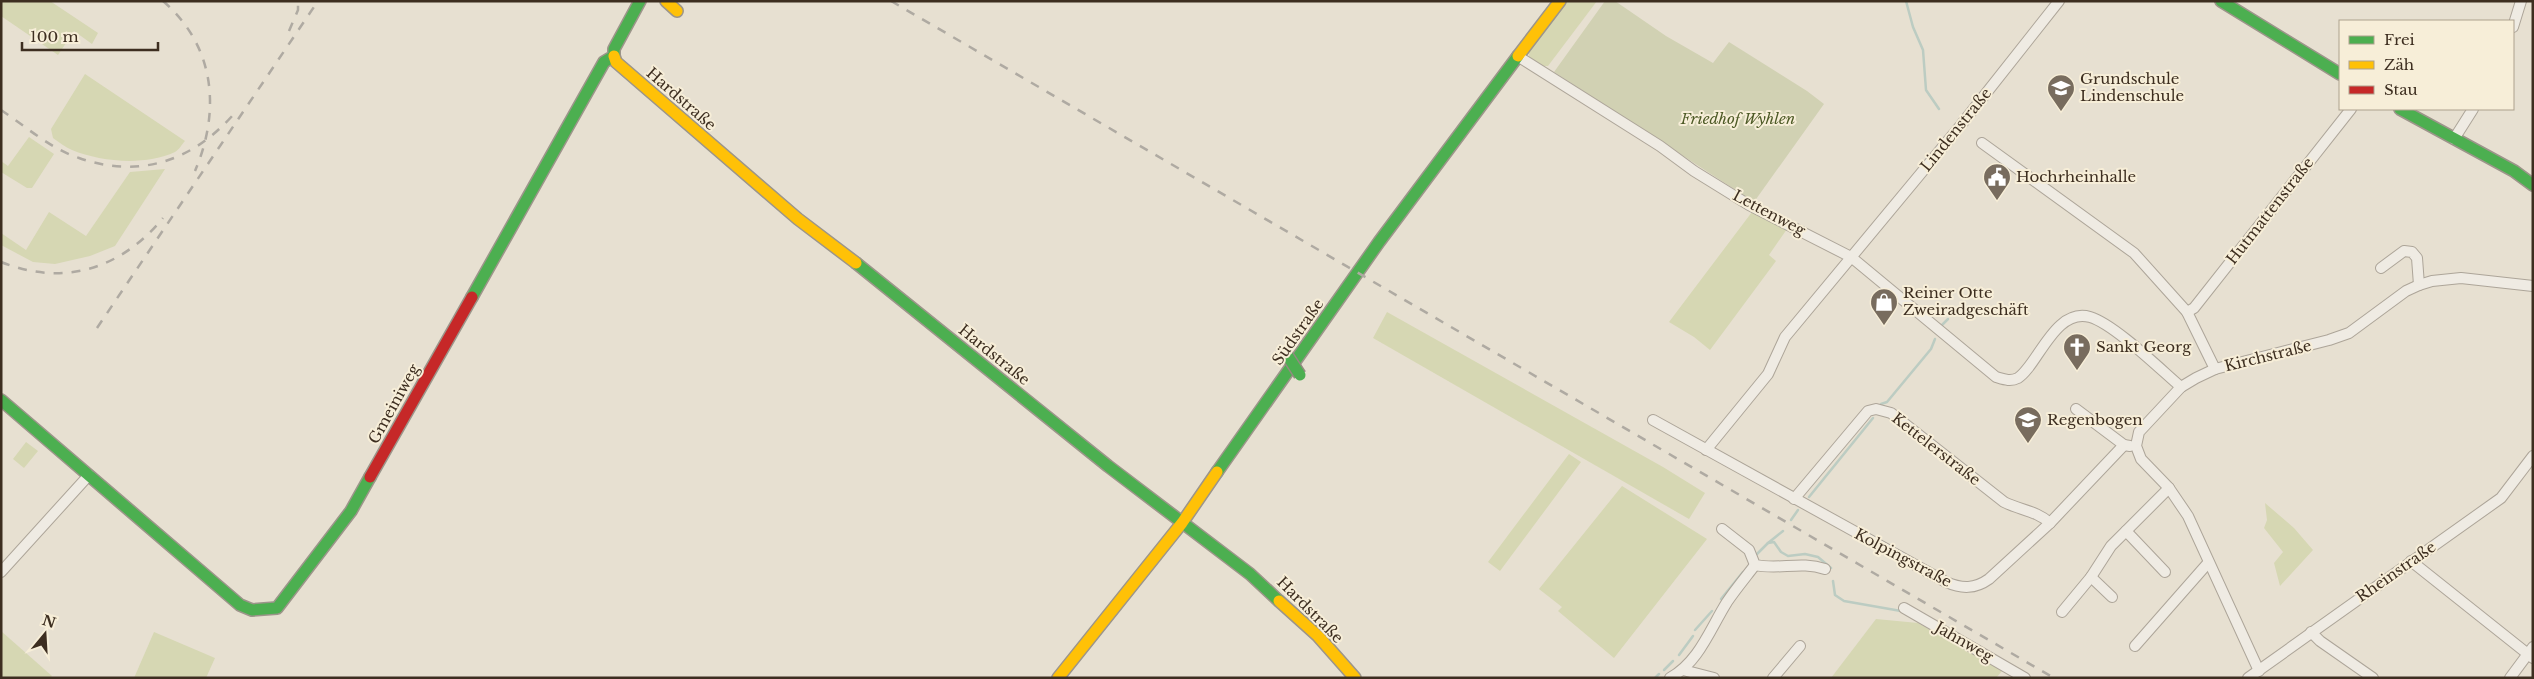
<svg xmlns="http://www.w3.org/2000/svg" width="2534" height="679" viewBox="0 0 2534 679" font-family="'Libre Baskerville',serif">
	<rect width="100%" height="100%" fill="#e7e0d1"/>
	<g fill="#d6d7b3">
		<polygon points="1,1 50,1 98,33 92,44 74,31 58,55 1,16"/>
		<polygon points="1567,1 1597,1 1548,66 1541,66 1530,59 1528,51"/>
		<path d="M85,74L185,141C182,144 179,150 175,152C145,166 101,162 72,150C65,147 59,142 53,138L51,129Z"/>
		<polygon points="29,137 54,154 32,188 27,188 1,172 1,161 8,166"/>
		<polygon points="165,169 115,246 90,256 55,264 33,262 1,245 1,233 26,250 49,212 86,236 130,172"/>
		<polygon points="1752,212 1787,229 1769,255 1776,261 1710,350 1694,337 1669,322"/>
		<polygon points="1387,312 1663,467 1705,493 1689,519 1373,338"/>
		<polygon points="26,442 38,451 24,468 13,459"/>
		<polygon points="1569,454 1581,462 1500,571 1488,562"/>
		<polygon points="1622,486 1707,539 1614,658 1558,611 1562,607 1539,589"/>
		<polygon points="2265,503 2294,528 2313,550 2280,586 2274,563 2283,552 2264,528 2267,520"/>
		<polygon points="1876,619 1918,623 2002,671 1996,678 1831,678"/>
		<polygon points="1,631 52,676 50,678 1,678"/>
		<polygon points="154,632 215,658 206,678 134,678"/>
	</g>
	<polygon fill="#d1d1b3" points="1605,1 1615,1 1666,36 1713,63 1729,42 1807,91 1824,104 1754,202 1554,72"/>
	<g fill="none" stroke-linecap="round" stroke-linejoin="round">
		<g stroke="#bcccc2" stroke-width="2.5">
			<polyline points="1906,1 1913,27 1923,50 1926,90 1939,109"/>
			<polyline points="1942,325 1948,319"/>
			<polyline points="1881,404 1887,402 1931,349 1935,339"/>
			<polyline points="1809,497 1873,418"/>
			<polyline points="1791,520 1798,510"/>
			<polyline points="1768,543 1783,531"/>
			<polyline points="1756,555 1768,543 1774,542 1781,552 1788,556 1805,554 1818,557 1831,568"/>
			<polyline points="1833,581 1835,595 1844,601 1901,611"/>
			<polyline points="1721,599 1743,572"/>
			<polyline points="1695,630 1712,611"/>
			<polyline points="1679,655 1693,636"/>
			<polyline points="1664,670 1673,661"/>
			<polyline points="1655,678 1659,674"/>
		</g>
		<g stroke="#ada599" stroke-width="12">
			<g id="street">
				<polyline points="2513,27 2521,1"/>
				<path d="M1519,57L1660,146L1694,171L1749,205L1851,257L1996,377C2003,379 2010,382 2018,378C2038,365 2055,307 2090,317C2114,324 2160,369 2181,387"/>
				<polyline points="2454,139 2473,109"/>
				<polyline points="1982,143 2134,253 2187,312 2215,369"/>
				<polyline points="2381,268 2404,251 2412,252 2417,258 2419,285"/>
				<polyline points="2187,312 2194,308 2351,109"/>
				<polyline points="2076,409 2124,445 2130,446"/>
				<path d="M1653,420L1946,582C1962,589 1975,589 1989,579L2050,523L2124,445"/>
				<polyline points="1706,450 1768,374 1785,337 1961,125 2059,1"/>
				<path d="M1794,499L1868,411L1876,409L1891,413L2004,502C2020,510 2037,511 2050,523"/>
				<path d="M1722,529L1749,550L1755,565C1779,570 1801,561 1825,569"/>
				<polyline points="2126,531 2165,572"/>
				<polyline points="2411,561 2533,658"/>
				<polyline points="1,572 89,475"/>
				<polyline points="2091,577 2112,597"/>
				<polyline points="1904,608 2025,678"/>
				<polyline points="2062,612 2091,577 2111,546 2169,488"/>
				<polyline points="2311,632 2320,641 2373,678"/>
				<polyline points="2135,646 2208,563"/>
				<polyline points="1683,670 1714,678"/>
				<polyline points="2259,671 2188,516 2169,488 2141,459 2136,446 2139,432 2181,387 2196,378 2215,369 2329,340 2349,333 2406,291 2419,285 2432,281 2461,278 2533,286"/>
				<path d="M1670,678C1699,662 1710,629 1727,602C1735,590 1745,578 1755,565"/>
				<polyline points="1773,678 1800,646"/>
				<polyline points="2248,678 2501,498 2533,456"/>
				<polyline points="2510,678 2533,647"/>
			</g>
		</g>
		<g stroke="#9c958a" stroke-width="14">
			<g id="fast">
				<polyline points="2221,1 2340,74"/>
				<polyline points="2400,109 2514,171 2533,185"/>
				<polyline points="856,263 1108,466 1250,574 1279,601"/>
				<polyline points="472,297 604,62 614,56 614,49 640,1"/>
				<polyline points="1,400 240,605 252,610 277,608 351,511 370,477"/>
				<polyline points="1217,472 1379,242 1518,56"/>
			</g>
		</g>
		<g stroke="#9c958a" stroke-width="14">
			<g id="slow">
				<polyline points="666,1 677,11"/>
				<polyline points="614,56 616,62 798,219 856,263"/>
				<polyline points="1518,56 1560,1"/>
				<polyline points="1279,601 1318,636 1355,678"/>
				<polyline points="1058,678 1182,523 1217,472"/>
			</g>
		</g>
		<g stroke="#9c958a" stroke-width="14">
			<polyline id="jam" points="370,477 472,297"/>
		</g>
		<use href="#street" stroke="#efebe3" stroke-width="10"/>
		<use href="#fast" stroke="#4caf50" stroke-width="11"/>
		<use href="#slow" stroke="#ffc107" stroke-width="11"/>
		<use href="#jam" stroke="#c62828" stroke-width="11"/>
		<g stroke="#afaaa2" stroke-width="2.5" stroke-dasharray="9 9" stroke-linecap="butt">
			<path d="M163,1C215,46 221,110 195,171"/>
			<polyline points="891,1 2054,678"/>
			<polyline points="289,31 298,10 298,1"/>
			<path d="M1,110C25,126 51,149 79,158C140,179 192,161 233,115"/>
			<path d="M1,262C64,287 121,269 163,218"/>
			<polyline points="97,328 318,1"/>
		</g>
		<g stroke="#928b80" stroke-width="14" stroke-linecap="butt">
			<polyline id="fast-bridge" points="1285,352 1300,375"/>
		</g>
		<use href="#fast-bridge" stroke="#4caf50" stroke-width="11"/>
	</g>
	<defs>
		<g id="school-pin" transform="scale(1.4375)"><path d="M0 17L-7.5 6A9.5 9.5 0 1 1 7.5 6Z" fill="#786c5e" stroke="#f7eed8"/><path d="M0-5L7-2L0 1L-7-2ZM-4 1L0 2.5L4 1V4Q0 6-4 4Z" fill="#fff"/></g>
		<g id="civic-pin" transform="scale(1.4375)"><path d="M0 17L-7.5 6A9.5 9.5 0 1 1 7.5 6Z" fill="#786c5e" stroke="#f7eed8"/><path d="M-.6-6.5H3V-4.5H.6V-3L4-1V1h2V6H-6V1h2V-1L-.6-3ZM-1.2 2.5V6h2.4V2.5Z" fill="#fff"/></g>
		<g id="shop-pin" transform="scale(1.4375)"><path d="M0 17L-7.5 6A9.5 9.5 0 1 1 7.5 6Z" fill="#786c5e" stroke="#f7eed8"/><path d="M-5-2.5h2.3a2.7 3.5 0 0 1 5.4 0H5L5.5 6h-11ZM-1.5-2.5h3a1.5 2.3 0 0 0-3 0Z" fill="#fff"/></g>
		<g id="church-pin" transform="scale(1.4375)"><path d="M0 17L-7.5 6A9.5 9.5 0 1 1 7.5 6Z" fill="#786c5e" stroke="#f7eed8"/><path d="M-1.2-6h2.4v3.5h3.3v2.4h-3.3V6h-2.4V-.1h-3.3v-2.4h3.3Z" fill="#fff"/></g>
	</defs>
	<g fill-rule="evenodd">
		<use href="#school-pin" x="2061" y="88"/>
		<use href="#civic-pin" x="1997" y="177"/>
		<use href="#shop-pin" x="1884" y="302"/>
		<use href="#church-pin" x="2077" y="347"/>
		<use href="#school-pin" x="2028" y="420"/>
	</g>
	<g text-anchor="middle" stroke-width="4" stroke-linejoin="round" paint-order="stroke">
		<g font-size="15" fill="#3d2e20" stroke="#f7eed8" text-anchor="start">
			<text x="2080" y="84">Grundschule<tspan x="2080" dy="17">Lindenschule</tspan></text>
			<text x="2016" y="182">Hochrheinhalle</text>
			<text x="1903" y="298">Reiner Otte<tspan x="1903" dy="17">Zweiradgeschäft</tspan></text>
			<text x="2096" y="352">Sankt Georg</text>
			<text x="2047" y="425">Regenbogen</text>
		</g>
		<g font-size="15" fill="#3d2e20" stroke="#f7eed8">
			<text transform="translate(681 99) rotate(41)" y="5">Hardstraße</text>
			<text transform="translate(1956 130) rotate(-51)" y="5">Lindenstraße</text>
			<text transform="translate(2270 211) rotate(-52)" y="5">Hutmattenstraße</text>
			<text transform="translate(1769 213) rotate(28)" y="5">Lettenweg</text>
			<text transform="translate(1298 332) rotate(-55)" y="5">Südstraße</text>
			<text transform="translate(994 355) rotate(39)" y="5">Hardstraße</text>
			<text transform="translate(2268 356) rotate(-14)" y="5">Kirchstraße</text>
			<text transform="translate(394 404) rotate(-61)" y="5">Gmeiniweg</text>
			<text transform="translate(1936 449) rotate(38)" y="5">Kettelerstraße</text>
			<text transform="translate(1903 558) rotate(28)" y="5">Kolpingstraße</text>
			<text transform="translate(2396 572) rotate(-35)" y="5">Rheinstraße</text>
			<text transform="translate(1310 610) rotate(45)" y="5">Hardstraße</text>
			<text transform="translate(1964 642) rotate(30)" y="5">Jahnweg</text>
		</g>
		<g font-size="15" font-style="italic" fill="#4d5a26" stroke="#f7eed8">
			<text x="1738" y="124">Friedhof Wyhlen</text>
		</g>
	</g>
	<rect width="2534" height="679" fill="none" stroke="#3d2e20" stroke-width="5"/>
	<rect x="2339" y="20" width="175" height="90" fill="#f7eed8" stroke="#ada18e"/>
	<rect x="2349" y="36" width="25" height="8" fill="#4caf50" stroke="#ada18e"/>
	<text x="2384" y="45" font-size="15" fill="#3d2e20">Frei</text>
	<rect x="2349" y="61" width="25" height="8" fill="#ffc107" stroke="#ada18e"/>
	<text x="2384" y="70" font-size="15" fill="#3d2e20">Zäh</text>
	<rect x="2349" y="86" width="25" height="8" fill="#c62828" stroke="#ada18e"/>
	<text x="2384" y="95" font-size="15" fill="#3d2e20">Stau</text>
	<g transform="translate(45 634) rotate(18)" stroke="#f7eed8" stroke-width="4" paint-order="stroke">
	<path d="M0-4L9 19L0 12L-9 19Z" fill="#3d2e20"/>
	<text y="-8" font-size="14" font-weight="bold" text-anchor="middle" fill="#3d2e20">N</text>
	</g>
	<path d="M22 42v8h136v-8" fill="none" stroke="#3d2e20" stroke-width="2.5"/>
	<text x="30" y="42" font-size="15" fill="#3d2e20" stroke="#f7eed8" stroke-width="4" paint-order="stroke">100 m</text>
</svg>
